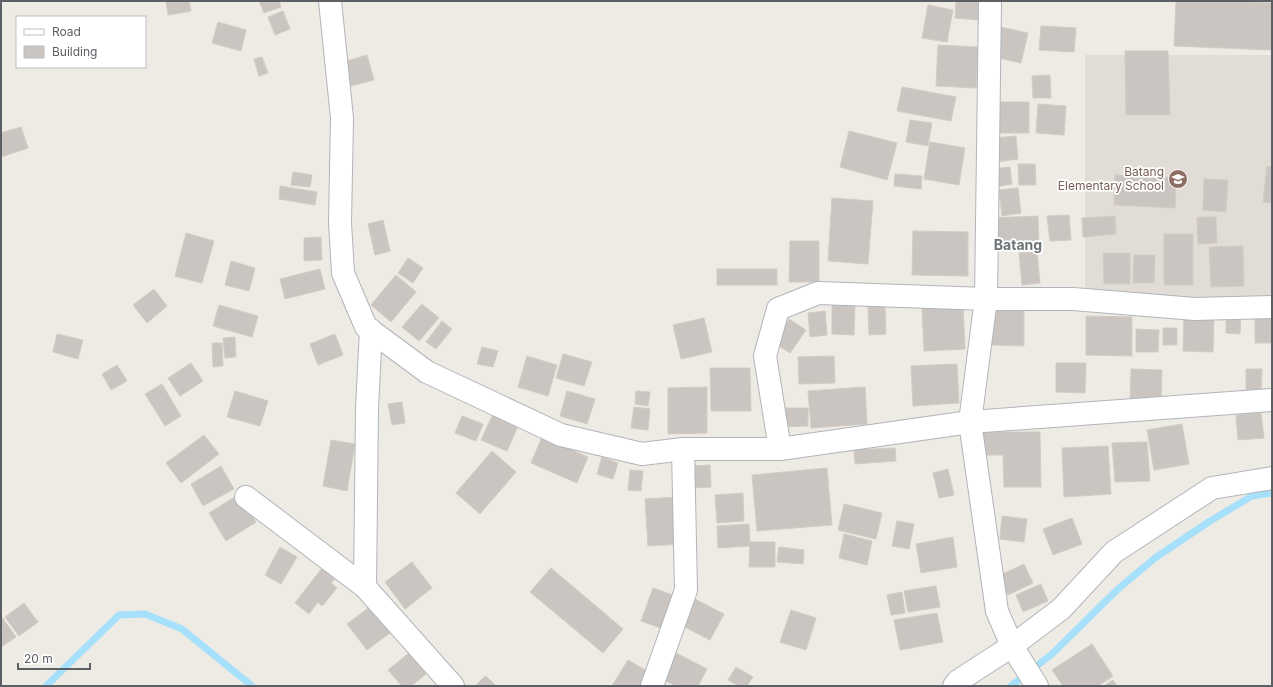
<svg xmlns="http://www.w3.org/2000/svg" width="1273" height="687" viewBox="0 0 1273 687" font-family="Inter,sans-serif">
	<rect width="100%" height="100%" fill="#eeebe4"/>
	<polygon fill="#e1dcd5" points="1085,55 1272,55 1272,303 1085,302"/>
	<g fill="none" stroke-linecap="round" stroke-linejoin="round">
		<g stroke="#a7e0fb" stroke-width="7">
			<polyline points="46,686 119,615 145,614 182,629 252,686"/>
			<polyline points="1011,686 1052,654 1118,589 1155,558 1210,521 1252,496 1272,493"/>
		</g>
	</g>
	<g fill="#cac5c1" stroke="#d2ccc3">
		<polygon points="166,1 189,1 191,11 168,15"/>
		<polygon points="259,1 279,1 281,7 264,13"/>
		<polygon points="956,1 980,1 979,20 955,18"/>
		<polygon points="1176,1 1225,1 1272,3 1272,50 1174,46"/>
		<polygon points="928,5 953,10 947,42 922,38"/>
		<polygon points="283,11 290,29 275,35 268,17"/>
		<polygon points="218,22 246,30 241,51 212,43"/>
		<polygon points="996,26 1028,33 1021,63 989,56"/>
		<polygon points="1041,26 1076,28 1074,52 1039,50"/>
		<polygon points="938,45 978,47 976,88 936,86"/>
		<polygon points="1125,51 1168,51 1170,115 1126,115"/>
		<polygon points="367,55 374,80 351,86 344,62"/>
		<polygon points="262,57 268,73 259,76 254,59"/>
		<polygon points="1050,75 1051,98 1033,98 1032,76"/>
		<polygon points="902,87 956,97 951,121 897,111"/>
		<rect x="996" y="102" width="33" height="31"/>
		<polygon points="1038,104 1066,106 1064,135 1036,133"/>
		<polygon points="910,120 932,123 928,146 906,142"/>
		<polygon points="21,127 28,148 1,157 1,133"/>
		<polygon points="849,131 897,143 887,180 840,167"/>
		<polygon points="1016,136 1018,159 997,162 994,138"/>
		<polygon points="930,142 965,148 959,185 924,179"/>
		<polygon points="1018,164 1035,164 1036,185 1019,185"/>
		<polygon points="1267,166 1272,167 1272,203 1263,202"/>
		<polygon points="1010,167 1012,184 995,187 993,169"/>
		<polygon points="293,172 312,175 310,187 291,185"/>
		<polygon points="895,174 922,176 921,189 894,186"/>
		<polygon points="1115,175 1176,178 1175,208 1114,205"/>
		<polygon points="1204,179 1228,180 1226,212 1203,210"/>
		<polygon points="280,186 317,192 315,205 279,199"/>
		<polygon points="1018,188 1021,213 1002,216 999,190"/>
		<polygon points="832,198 873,201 868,264 828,261"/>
		<polygon points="1069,215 1071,240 1050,241 1047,216"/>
		<polygon points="1038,216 1039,247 992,248 991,218"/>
		<polygon points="1115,216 1116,234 1083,237 1082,218"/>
		<polygon points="1197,217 1216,217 1217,243 1198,244"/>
		<polygon points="383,220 390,251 375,255 368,224"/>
		<polygon points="913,231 968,232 968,276 912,275"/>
		<polygon points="186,233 214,241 202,283 175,276"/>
		<rect x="1164" y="234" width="29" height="51"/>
		<polygon points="321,237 322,260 304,261 304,238"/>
		<polygon points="790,241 819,241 819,282 789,282"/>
		<polygon points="1243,246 1244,286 1211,287 1209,247"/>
		<polygon points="1037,252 1040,283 1022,285 1019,253"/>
		<polygon points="1103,253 1130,253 1130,284 1104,284"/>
		<polygon points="1134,255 1155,255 1154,283 1133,283"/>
		<polygon points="408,258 423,268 413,283 398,273"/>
		<polygon points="231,261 255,268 249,291 225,285"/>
		<polygon points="320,269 325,289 285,299 280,279"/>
		<rect x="717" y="269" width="60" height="16"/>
		<polygon points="396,275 416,292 391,322 371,305"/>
		<polygon points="154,289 167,306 147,323 133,305"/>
		<polygon points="422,304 439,318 419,341 402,327"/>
		<polygon points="219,305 258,316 252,337 213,326"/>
		<polygon points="832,305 855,305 854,335 832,334"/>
		<polygon points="885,305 886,334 869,335 868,306"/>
		<polygon points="963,306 965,349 924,351 922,308"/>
		<polygon points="993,308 1024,309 1024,346 992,345"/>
		<polygon points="825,311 827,335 810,337 808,313"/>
		<polygon points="1226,313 1241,313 1240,334 1226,333"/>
		<polygon points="1184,314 1214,315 1213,352 1183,351"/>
		<rect x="1255" y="315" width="17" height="28"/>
		<polygon points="1086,316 1132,317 1132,356 1086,355"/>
		<polygon points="704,318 712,352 681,359 673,325"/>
		<polygon points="789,319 806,330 790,353 774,343"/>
		<polygon points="442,321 452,329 436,349 426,342"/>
		<rect x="1163" y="328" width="14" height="17"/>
		<polygon points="1136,329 1159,330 1158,352 1136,352"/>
		<polygon points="57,334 83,340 78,359 53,352"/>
		<polygon points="335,334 343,355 318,365 310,344"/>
		<polygon points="235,337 236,357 225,358 223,338"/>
		<polygon points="212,343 222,343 223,366 213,367"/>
		<polygon points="482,347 498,351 493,367 477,364"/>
		<polygon points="563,354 592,362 584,386 556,378"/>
		<polygon points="527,356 557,365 548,396 518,387"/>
		<polygon points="834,356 835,383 799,384 798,357"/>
		<polygon points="191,363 203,381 180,396 168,378"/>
		<polygon points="1056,363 1086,363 1085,393 1056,392"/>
		<polygon points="957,364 959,403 913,406 911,366"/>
		<polygon points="117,365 127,381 111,390 102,374"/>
		<polygon points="710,368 750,368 751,411 711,411"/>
		<polygon points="1131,369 1162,370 1161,401 1130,401"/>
		<polygon points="1246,369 1262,369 1261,391 1246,391"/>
		<polygon points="162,384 181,416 165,426 145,394"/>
		<polygon points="707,387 707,433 668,434 668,388"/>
		<polygon points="865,387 867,424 811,428 808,391"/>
		<polygon points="235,391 268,401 260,426 227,417"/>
		<polygon points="567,391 595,399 587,424 560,416"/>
		<polygon points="636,391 650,392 648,406 635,404"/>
		<polygon points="402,402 405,423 392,425 388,404"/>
		<polygon points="634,407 650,409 648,430 631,428"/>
		<polygon points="782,408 808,408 808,426 783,427"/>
		<polygon points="494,412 519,424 507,451 481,440"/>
		<polygon points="1261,413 1264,438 1238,440 1236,415"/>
		<polygon points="462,416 483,424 476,441 455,433"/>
		<polygon points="1182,424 1189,464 1154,470 1147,430"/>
		<polygon points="983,432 1040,432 1041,487 1004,487 1003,455 983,455"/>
		<polygon points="204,435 219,454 181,483 166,463"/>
		<polygon points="542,437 588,457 577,483 531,463"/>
		<polygon points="331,440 355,444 347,491 323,486"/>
		<polygon points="1147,442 1150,481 1115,482 1112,443"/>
		<polygon points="1108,446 1111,494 1064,497 1062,448"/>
		<polygon points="895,448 896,461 855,464 854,450"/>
		<polygon points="492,451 516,472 480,514 456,493"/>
		<polygon points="602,457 618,463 613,479 597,474"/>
		<polygon points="710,465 711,487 690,488 689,466"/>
		<polygon points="221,466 234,489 203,506 191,484"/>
		<polygon points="827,468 832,525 757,531 752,475"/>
		<polygon points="948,469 954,495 939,498 933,473"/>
		<polygon points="630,470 643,471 641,491 628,490"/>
		<polygon points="743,493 744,521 717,523 715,495"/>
		<polygon points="238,495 256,522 226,541 209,513"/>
		<polygon points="678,497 682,544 648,546 645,499"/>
		<polygon points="844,504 882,513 876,539 838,530"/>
		<polygon points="1002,516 1027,519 1024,542 1000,539"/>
		<polygon points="1072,518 1082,544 1053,555 1043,529"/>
		<polygon points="897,521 914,524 909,549 892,546"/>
		<polygon points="749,524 750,546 718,548 717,526"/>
		<polygon points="844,534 872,541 867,565 839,558"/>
		<polygon points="953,537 957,567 921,573 916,544"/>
		<polygon points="750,542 775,542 775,567 749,567"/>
		<polygon points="280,547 297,557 281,584 265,575"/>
		<polygon points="779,547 804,550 803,564 777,562"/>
		<polygon points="412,562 432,588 405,609 385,582"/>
		<polygon points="326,563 339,574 331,583 337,588 322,606 318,602 309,614 295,603"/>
		<polygon points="1024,564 1033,583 1008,595 998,576"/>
		<polygon points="551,568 623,629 603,653 530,592"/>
		<polygon points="1041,584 1048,601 1023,612 1016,595"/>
		<polygon points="936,586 940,607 908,612 904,591"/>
		<polygon points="653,588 681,598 669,631 641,621"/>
		<polygon points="902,592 905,613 891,615 887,595"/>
		<polygon points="693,598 724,614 710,640 679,624"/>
		<polygon points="24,603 38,622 19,636 5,617"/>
		<polygon points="371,606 391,632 367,650 347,624"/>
		<polygon points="791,610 816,618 806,650 780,642"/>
		<polygon points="937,613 943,642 900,650 894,620"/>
		<polygon points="1,616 16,637 1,647"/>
		<polygon points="1092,644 1113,676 1098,686 1063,686 1052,670"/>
		<polygon points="674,652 707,669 698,686 676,686 660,678"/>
		<polygon points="409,653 426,674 411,686 402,686 388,670"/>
		<polygon points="628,660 652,674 645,686 612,686"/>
		<polygon points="736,667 753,677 747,686 739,686 728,680"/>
		<polygon points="486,676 496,686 475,686 482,679"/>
		<polygon points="1113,680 1117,686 1104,686"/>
	</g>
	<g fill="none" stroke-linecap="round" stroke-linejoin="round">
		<g stroke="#b1b5b9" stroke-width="24">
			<g id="street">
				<polyline points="990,1 986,299 970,422 1272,400"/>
				<polyline points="780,449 765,356 778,309 818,293 986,299 1073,299 1195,309 1272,307"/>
				<polyline points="246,497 365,587 453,686"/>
				<polyline points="365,587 367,408 371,330"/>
				<polyline points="652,686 686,590 683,449"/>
				<polyline points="954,686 958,681 1012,646 1061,609 1114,552 1212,488 1272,478"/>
			</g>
		</g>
		<g stroke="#b1b4b9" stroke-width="24">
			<polyline id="secondary" points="330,1 342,118 340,223 343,273 366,327 427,372 561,435 642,454 683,449 780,449 970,422 997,611 1012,646 1037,686"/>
		</g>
		<use href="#street" stroke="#fff" stroke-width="22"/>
		<use href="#secondary" stroke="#fff" stroke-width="22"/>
	</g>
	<defs>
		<g id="school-disc" transform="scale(1)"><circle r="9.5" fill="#8d6e63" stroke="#fff"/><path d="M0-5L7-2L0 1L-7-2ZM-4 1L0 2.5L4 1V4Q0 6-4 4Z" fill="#fff"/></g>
	</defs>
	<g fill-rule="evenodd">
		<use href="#school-disc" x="1178" y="179"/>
	</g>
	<g text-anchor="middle" stroke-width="3.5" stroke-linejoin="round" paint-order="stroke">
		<g font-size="12" fill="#785e54" stroke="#fff" text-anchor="end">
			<text x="1164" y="176">Batang<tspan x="1164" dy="14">Elementary School</tspan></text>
		</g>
		<g font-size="14" font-weight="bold" fill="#6d7376" stroke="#fff">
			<text x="1018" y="250">Batang</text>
		</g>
	</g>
	<rect width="1273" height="687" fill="none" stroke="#5c6064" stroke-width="4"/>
	<rect x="16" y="16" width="130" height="52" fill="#ffffff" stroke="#bebfc1"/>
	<rect x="24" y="29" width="20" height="6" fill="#ffffff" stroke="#bebfc1"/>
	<text x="52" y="36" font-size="12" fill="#5c6064">Road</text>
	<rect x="24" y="46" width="20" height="12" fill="#cac5c1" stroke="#bebfc1"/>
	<text x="52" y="56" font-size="12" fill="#5c6064">Building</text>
	<path d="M18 663v6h72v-6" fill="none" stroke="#5c6064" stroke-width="2"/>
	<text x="24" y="663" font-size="12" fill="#5c6064" stroke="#ffffff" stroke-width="3" paint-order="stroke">20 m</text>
</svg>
